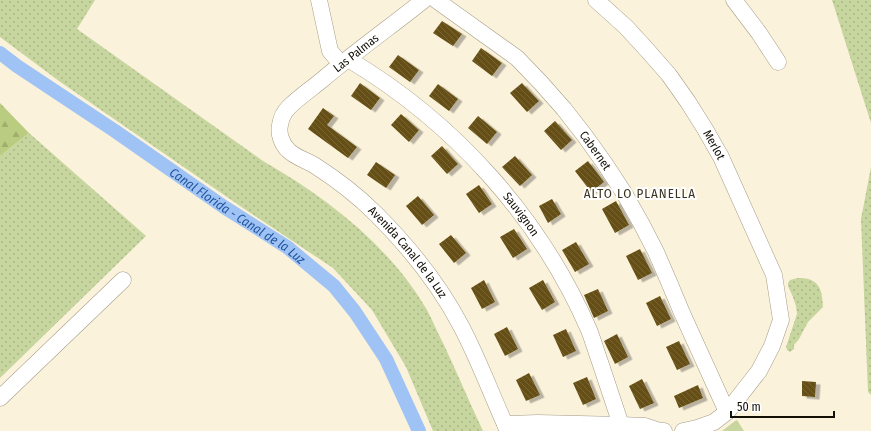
<svg xmlns="http://www.w3.org/2000/svg" width="871" height="431" viewBox="0 0 871 431" font-family="'Fira Sans Condensed',sans-serif">
	<defs>
		<pattern id="grass-dots" width="8" height="8" patternUnits="userSpaceOnUse"><rect width="8" height="8" fill="#c7d59e"/><path d="M2 2h.1M6 6h.1" fill="none" stroke="#aab687" stroke-width="1.8" stroke-linecap="round"/></pattern>
		<pattern id="forest-firs" width="22" height="20" patternUnits="userSpaceOnUse"><rect width="22" height="20" fill="#bacc80"/><path d="M5 1l3.5 6h-7zM16 11l3.5 6h-7z" fill="#9fae6d"/></pattern>
		<pattern id="building-back-hatch" width="6" height="6" patternUnits="userSpaceOnUse"><rect width="6" height="6" fill="#655012"/><path d="M-1 5l2 2M0 0l6 6M5-1l2 2" fill="none" stroke="#766533"/></pattern>
		<filter id="shadow"><feDropShadow dx="4.5" dy="2.5" stdDeviation="0" flood-color="#0004"/></filter>
	</defs>
	<rect width="100%" height="100%" fill="#fbf2db"/>
	<g fill="url(#grass-dots)">
		<path d="M0,0H95L77,29L263,161C327,198 389,245 427,310C433,321 437,332 443,343C457,372 469,402 483,431H433L406,367L372,310L333,268L243,208L59,81L0,37Z"/>
		<polygon points="832,0 871,0 871,123"/>
		<polygon points="29,133 146,236 0,378 0,156"/>
		<polygon points="871,167 871,395 868,392 861,219"/>
		<path d="M798,278C819,278 822,288 823,307L808,322L799,339L794,345V349L790,352L787,350L786,347L797,314L796,306L793,297L788,286V283L790,280Z"/>
	</g>
	<polygon fill="url(#forest-firs)" points="0,103 29,133 0,156"/>
	<polygon fill="#c7d59e" points="737,420 744,431 722,431 735,421"/>
	<g fill="none" stroke-linecap="round" stroke-linejoin="round">
		<path stroke="#a0c3f6" stroke-width="14" id="s1" d="M0,53L17,66L115,131L224,207L287,247L334,286L355,312L386,359L419,431"/>
	</g>
	<g fill="url(#building-back-hatch)" filter="url(#shadow)">
		<polygon points="442,21 462,34 453,46 433,33"/>
		<polygon points="481,48 502,63 492,76 472,61"/>
		<polygon points="398,55 419,70 410,82 389,67"/>
		<polygon points="360,83 380,98 371,110 351,96"/>
		<polygon points="522,83 539,101 527,112 510,93"/>
		<polygon points="438,84 458,99 449,111 429,96"/>
		<polygon points="323,108 334,116 327,125 357,147 348,158 308,129"/>
		<polygon points="401,114 419,130 409,142 391,125"/>
		<polygon points="478,116 497,132 487,144 468,128"/>
		<polygon points="555,121 572,140 561,150 544,131"/>
		<polygon points="442,146 458,164 447,174 431,156"/>
		<polygon points="515,156 532,175 520,186 502,167"/>
		<polygon points="588,161 604,182 591,192 575,171"/>
		<polygon points="376,162 395,175 386,188 367,175"/>
		<polygon points="479,185 492,204 479,213 466,194"/>
		<polygon points="418,196 434,215 422,225 406,206"/>
		<polygon points="552,199 561,214 548,223 539,206"/>
		<polygon points="616,201 629,225 615,233 602,209"/>
		<polygon points="514,229 527,249 513,258 500,237"/>
		<polygon points="451,235 466,253 454,263 439,244"/>
		<polygon points="576,242 589,264 575,272 562,250"/>
		<polygon points="640,249 652,273 638,280 626,256"/>
		<polygon points="484,280 495,302 482,309 471,288"/>
		<polygon points="543,280 555,302 542,310 529,288"/>
		<polygon points="598,289 608,311 594,318 584,295"/>
		<polygon points="660,296 671,319 657,326 646,303"/>
		<polygon points="507,327 518,349 505,356 494,334"/>
		<polygon points="566,329 576,351 563,357 553,335"/>
		<polygon points="617,334 628,357 615,364 604,341"/>
		<polygon points="679,341 690,364 677,370 666,347"/>
		<polygon points="529,373 540,395 526,401 516,380"/>
		<polygon points="587,377 596,399 583,405 573,383"/>
		<polygon points="642,379 654,403 640,409 629,386"/>
		<polygon points="802,381 816,382 815,397 802,396"/>
		<polygon points="698,385 703,398 679,408 674,396"/>
	</g>
	<g fill="none" stroke-linecap="round" stroke-linejoin="round">
		<g stroke="#a49c86" stroke-width="17">
			<g id="street">
				<polyline points="319,0 330,51 341,64"/>
				<path id="s2" d="M424,0C390,27 355,52 322,80C311,89 299,97 289,107C284,112 281,118 280,125C278,134 282,144 288,150C293,156 307,161 314,165C336,179 357,195 376,214C409,247 439,284 461,326C479,360 492,396 508,431"/>
				<path id="s3" d="M436,0L517,58L541,83L564,109L585,136L605,164L624,193L641,223L656,252L669,282L682,313L727,412"/>
				<path id="s4" d="M596,0L626,27L648,51L669,75L688,102L705,129L721,157L774,275L781,320L772,346L759,371L727,412L714,422L697,428L683,431"/>
				<polyline points="734,0 759,33 778,62"/>
				<path id="s5" d="M348,59C454,122 540,217 589,330C593,340 596,351 600,362C607,383 614,404 621,425"/>
				<polyline points="0,398 123,280"/>
				<polyline points="505,424 538,423 621,425 645,426 660,431 664,431"/>
			</g>
		</g>
		<use href="#street" stroke="#fff" stroke-width="16"/>
	</g>
	<g text-anchor="middle" stroke-width="4" stroke-linejoin="round" paint-order="stroke">
		<g font-size="12" fill="#131008" stroke="#fff">
			<text transform="translate(356 53) rotate(-38)" y="4">Las Palmas</text>
			<text dy="4" stroke="none"><textPath href="#s4" startOffset="188">Merlot</textPath></text>
			<text dy="4" stroke="none"><textPath href="#s3" startOffset="221">Cabernet</textPath></text>
			<text dy="4" stroke="none"><textPath href="#s5" startOffset="234">Sauvignon</textPath></text>
			<text dy="4" stroke="none"><textPath href="#s2" startOffset="379">Avenida Canal de la Luz</textPath></text>
		</g>
		<g font-size="13" letter-spacing="1" fill="#3b3320" stroke="#fff">
			<text x="640" y="198">ALTO LO PLANELLA</text>
		</g>
		<g font-size="13" font-style="italic" fill="#1e539c" stroke="#fff">
			<text dy="5" stroke="none"><textPath href="#s1" startOffset="288">Canal Florida - Canal de la Luz</textPath></text>
		</g>
	</g>
	<path d="M731 411v6h103v-6" fill="none" stroke="#131008" stroke-width="2"/>
	<text x="737" y="411" font-size="12" fill="#131008" stroke="#ffffff" stroke-width="3" paint-order="stroke">50 m</text>
</svg>
